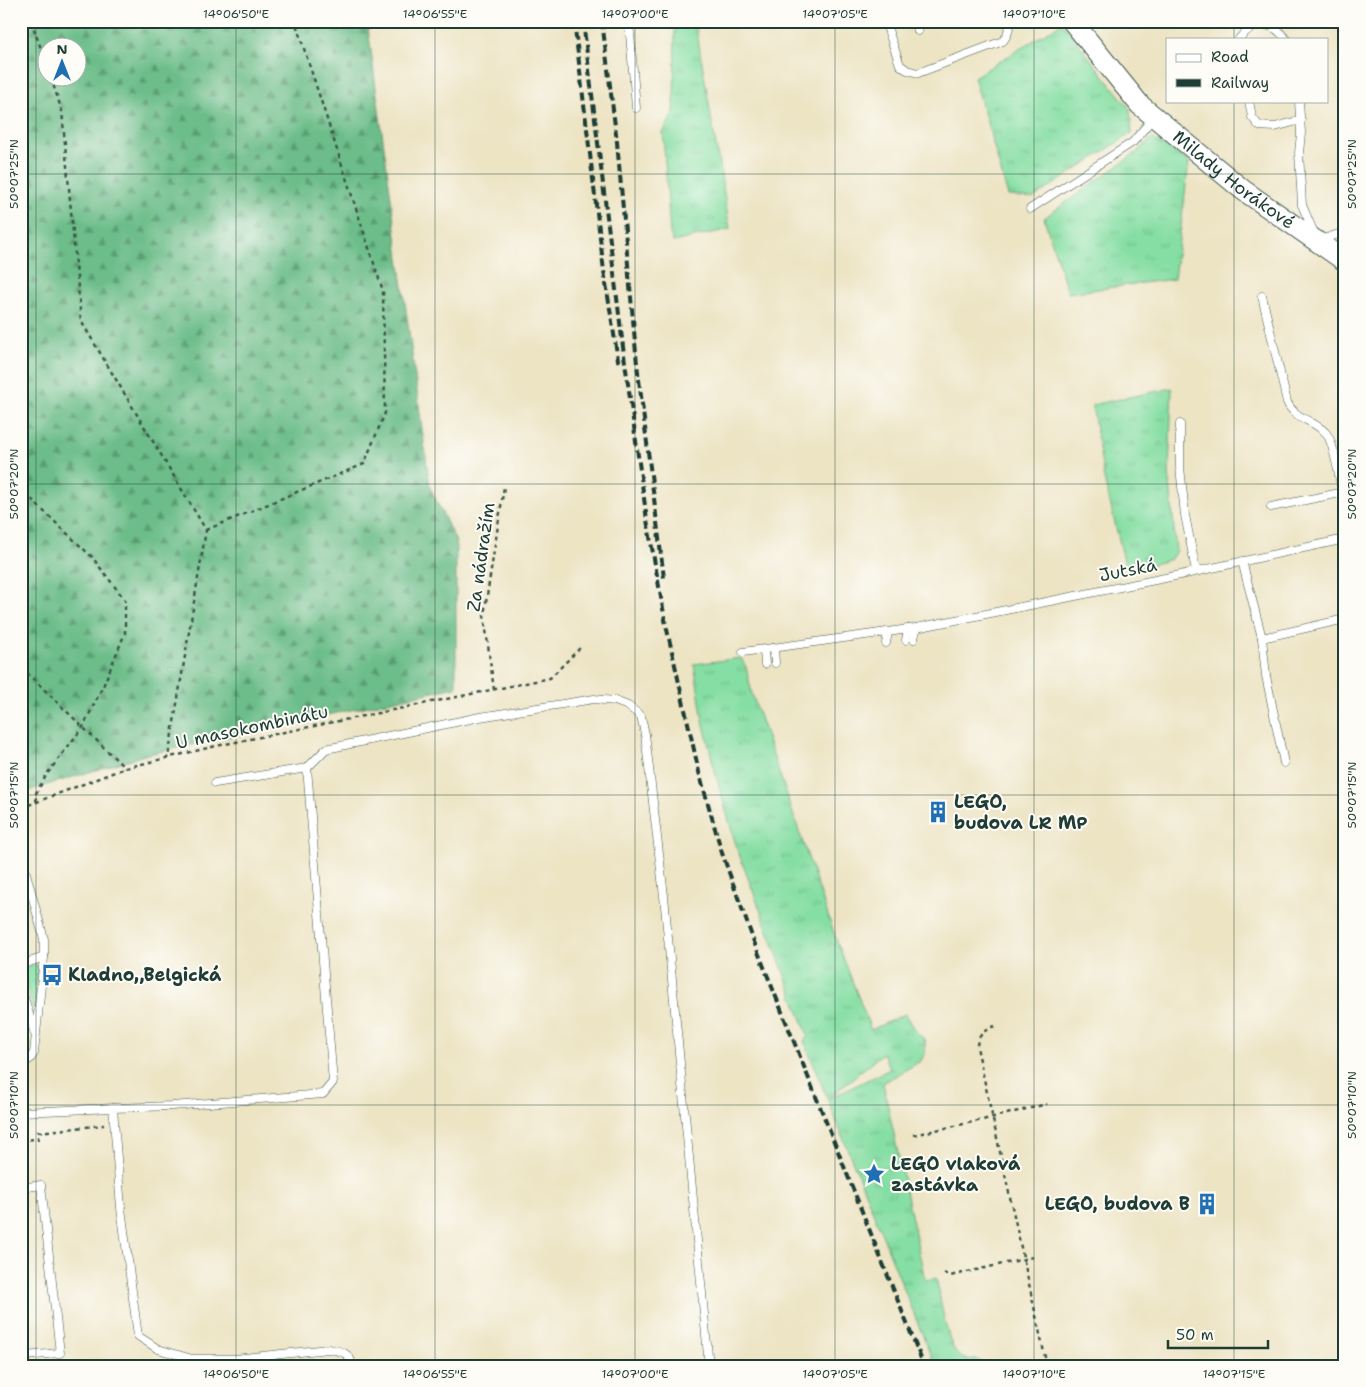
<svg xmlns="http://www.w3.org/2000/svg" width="1366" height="1387" viewBox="0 0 1366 1387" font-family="'Shantell Sans',sans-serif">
	<defs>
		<pattern id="grass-tufts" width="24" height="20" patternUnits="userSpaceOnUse" patternTransform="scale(1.25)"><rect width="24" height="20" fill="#85dea3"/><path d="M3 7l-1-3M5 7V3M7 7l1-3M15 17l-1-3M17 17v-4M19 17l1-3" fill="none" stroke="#72bf8d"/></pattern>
		<pattern id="forest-firs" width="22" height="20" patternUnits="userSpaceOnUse" patternTransform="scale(1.25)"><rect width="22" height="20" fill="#6cbd89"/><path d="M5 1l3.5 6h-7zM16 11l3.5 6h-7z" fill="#589b71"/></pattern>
	</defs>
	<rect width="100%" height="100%" fill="#fdfcf7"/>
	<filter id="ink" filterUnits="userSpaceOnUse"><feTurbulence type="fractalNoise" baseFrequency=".02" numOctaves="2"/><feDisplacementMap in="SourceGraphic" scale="10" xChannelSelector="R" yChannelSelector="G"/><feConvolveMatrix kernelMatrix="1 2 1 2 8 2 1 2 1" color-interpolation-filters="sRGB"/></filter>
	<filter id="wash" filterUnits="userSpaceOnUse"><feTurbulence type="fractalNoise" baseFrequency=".0096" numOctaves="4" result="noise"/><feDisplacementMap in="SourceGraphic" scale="20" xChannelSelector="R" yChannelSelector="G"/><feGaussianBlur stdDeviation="1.12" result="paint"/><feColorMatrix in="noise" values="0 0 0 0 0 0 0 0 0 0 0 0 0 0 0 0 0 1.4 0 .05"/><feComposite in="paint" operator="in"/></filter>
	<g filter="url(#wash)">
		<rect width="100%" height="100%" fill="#ede4c4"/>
		<g fill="url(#grass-tufts)" stroke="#528e6c" fill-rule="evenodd">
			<polygon points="675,21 695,21 730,229 673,242 670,233 663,132 674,113"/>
			<polygon points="1062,23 1130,109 1132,133 1033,198 1008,196 974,77"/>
			<polygon points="1152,138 1189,162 1174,279 1068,293 1044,218 1137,152"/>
			<polygon points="1172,388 1169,471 1176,551 1171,559 1127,572 1104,479 1092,405"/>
			<path d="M741,658L746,667L752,694L835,936L871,1030L905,1014L913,1028L925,1040V1052L921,1061L883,1083L925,1280L936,1278C940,1295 947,1346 959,1356C966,1362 974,1357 981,1362L982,1366H935L804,1041L808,1036L737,849L716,776L703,721L694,664ZM883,1053L890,1069L830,1098V1097Z"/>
			<polygon points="36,964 38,966 35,1009 33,1009 22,971 24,968"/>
		</g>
		<path fill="url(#forest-firs)" stroke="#467d5e" fill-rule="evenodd" d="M21,21H367L430,487L456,542V687L145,755L21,793ZM48,48H78V78H48Z"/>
	</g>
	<g filter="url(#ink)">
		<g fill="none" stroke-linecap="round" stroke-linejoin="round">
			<g stroke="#3e564a" stroke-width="9">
				<g id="lane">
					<polyline points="629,21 636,108"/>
					<polyline points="885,21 900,65 907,70 918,73 1003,41 1007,35 1011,21"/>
					<polyline points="914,21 918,31"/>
					<path d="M1239,39C1253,21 1272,20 1286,39"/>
					<polyline points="1249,101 1252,117 1259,126 1275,127 1301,120"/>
					<polyline points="1299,101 1301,133 1299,153 1302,205 1314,233"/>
					<polyline points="1030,209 1133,142 1153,118"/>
					<polyline points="1320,240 1345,232"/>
					<path d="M1262,296L1287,402C1294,419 1314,420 1326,433C1335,443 1341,490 1345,505"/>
					<polyline points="1180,424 1180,467 1185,515 1196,571"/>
					<polyline points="1271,507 1345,492"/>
					<polyline points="1242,561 1262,638 1345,619"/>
					<polyline points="1262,638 1266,676 1284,763"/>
					<polyline points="914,639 916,628"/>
					<polyline points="906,640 908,629"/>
					<polyline points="886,643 888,632"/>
					<polyline points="774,648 775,663"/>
					<polyline points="764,650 765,664"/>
					<polyline points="743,652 916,628 1185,574 1345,539"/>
					<polyline points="307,768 326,749 480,717 594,699 615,701 628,706 641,716 645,734 664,896 709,1366"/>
					<path d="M215,783L307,768L333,1082L323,1094L172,1106L113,1108L121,1208L138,1336L158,1349L192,1359H235L328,1349C340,1351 351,1352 352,1366"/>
					<polyline points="21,855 44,939 44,957 34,1053 30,1059 21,1065"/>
					<polyline points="21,965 44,957"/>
					<polyline points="21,988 35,1034"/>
					<polyline points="21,1112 113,1108"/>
					<polyline points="21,1188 41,1185 60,1353 24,1356"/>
					<polyline points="21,1338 26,1366"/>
				</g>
			</g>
			<g stroke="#3e564a" stroke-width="22">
				<g id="secondary">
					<path id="s1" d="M1072,21L1140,105L1243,190L1345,261"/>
				</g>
			</g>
			<g stroke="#3e564a" stroke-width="2.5" stroke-dasharray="4 4" stroke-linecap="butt">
				<polyline points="31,21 48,68"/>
				<polyline points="51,78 62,111 81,321 206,530 168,758"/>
				<polyline points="21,487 36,504 92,557 125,600 125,633 104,684 83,727 47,774 35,795 37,803"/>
				<polyline points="206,530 364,464 385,413 383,291 295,21"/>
				<polyline points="21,667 125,768"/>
				<polyline points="494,690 484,615 504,487"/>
				<polyline points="21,808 125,768 216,746 550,678 580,648"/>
				<polyline points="21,836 24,846"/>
				<path d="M995,1026C985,1029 977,1036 977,1047L1047,1366"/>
				<polyline points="913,1135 982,1120 1047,1104"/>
				<polyline points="21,1140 38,1139 38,1132 104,1125"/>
				<polyline points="944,1273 950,1276 1033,1257"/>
			</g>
			<use href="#lane" stroke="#fff" stroke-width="8"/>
			<use href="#secondary" stroke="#fff" stroke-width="20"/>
			<g stroke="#1f3d34" stroke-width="4" stroke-dasharray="8 4" stroke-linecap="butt">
				<polyline points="574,21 604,271 619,366"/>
				<polyline points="583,21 624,355 647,520 666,625 699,772 722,853 754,942 924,1366"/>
				<polyline points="602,21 617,142 637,364 664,578"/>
			</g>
		</g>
	</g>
	<path fill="none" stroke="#1f3d34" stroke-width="1" stroke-opacity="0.45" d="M36,21V1366M236,21V1366M435,21V1366M635,21V1366M835,21V1366M1034,21V1366M1234,21V39M1234,101V1366M21,174H1345M21,484H1345M21,795H1345M21,1105H1345"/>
	<defs>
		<g id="building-bare" transform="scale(1.725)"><path d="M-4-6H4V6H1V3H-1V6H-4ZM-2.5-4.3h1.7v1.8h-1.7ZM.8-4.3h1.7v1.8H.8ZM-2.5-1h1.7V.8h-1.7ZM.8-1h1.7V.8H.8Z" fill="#1f6fb2" stroke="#fdfcf7" stroke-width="2.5" paint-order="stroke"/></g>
		<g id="bus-bare" transform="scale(1.725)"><path d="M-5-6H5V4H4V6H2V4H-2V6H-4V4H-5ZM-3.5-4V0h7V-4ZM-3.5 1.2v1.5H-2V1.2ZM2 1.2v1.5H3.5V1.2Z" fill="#1f6fb2" stroke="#fdfcf7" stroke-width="2.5" paint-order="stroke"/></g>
		<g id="sight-bare" transform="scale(1.725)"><path d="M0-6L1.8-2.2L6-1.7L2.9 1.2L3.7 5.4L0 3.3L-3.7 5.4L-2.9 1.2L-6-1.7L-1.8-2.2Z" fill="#1f6fb2" stroke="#fdfcf7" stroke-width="2.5" paint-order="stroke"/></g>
	</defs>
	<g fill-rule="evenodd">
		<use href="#building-bare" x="938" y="812"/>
		<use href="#bus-bare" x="52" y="975"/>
		<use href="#sight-bare" x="874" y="1174"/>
		<use href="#building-bare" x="1207" y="1204"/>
	</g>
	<g text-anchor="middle" stroke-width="4" stroke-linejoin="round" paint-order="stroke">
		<g font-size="18" fill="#1f3d34" stroke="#fdfcf7">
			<text dy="6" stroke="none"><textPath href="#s1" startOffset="228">Milady Horákové</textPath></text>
			<text transform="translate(481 557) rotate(-82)" y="6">Za nádražím</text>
			<text transform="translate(1128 570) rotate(-11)" y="6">Jutská</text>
			<text transform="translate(252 727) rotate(-12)" y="6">U masokombinátu</text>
		</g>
		<g font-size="18" font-weight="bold" fill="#1f3d34" stroke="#fdfcf7" text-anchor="start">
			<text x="954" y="808">LEGO,<tspan x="954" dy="21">budova LR MP</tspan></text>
			<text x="68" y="981">Kladno,,Belgická</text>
			<text x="891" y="1170">LEGO vlaková<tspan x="891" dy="21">zastávka</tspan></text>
			<text x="1190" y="1210" text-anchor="end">LEGO, budova B</text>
		</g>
	</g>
	<rect width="1366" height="1387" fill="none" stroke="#fdfcf7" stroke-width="55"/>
	<rect x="1166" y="38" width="162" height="65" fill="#fdfcf7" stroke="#a4b0a9"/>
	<rect x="1176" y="54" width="25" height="8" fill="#ffffff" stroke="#a4b0a9"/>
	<text x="1211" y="62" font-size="15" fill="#1f3d34">Road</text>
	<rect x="1176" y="79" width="25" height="8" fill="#1f3d34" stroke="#a4b0a9"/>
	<text x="1211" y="88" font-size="15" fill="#1f3d34">Railway</text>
	<g transform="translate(62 62)"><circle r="24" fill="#fdfcf7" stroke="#a4b0a9"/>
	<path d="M0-4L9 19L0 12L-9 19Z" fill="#1f6fb2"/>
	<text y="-8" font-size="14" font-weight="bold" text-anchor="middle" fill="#1f3d34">N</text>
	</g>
	<path d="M1168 1340v8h100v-8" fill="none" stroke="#1f3d34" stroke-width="2.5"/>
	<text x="1176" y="1340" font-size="15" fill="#1f3d34" stroke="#fdfcf7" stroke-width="4" paint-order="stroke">50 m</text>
	<rect x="28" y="28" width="1310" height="1332" fill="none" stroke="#1f3d34" stroke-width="2"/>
	<g font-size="12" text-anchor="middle" fill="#1f3d34">
		<text x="236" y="18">14°06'50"E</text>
		<text x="435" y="18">14°06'55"E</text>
		<text x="635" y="18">14°07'00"E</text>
		<text x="835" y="18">14°07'05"E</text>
		<text x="1034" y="18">14°07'10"E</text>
		<text transform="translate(14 174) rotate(-90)" y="4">50°07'25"N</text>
		<text transform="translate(1352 174) rotate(-90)" y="4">50°07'25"N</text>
		<text transform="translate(14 484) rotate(-90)" y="4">50°07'20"N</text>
		<text transform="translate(1352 484) rotate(-90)" y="4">50°07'20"N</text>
		<text transform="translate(14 795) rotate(-90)" y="4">50°07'15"N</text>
		<text transform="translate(1352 795) rotate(-90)" y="4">50°07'15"N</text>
		<text transform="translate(14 1105) rotate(-90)" y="4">50°07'10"N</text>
		<text transform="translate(1352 1105) rotate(-90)" y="4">50°07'10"N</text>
		<text x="236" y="1378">14°06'50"E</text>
		<text x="435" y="1378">14°06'55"E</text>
		<text x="635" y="1378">14°07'00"E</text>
		<text x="835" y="1378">14°07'05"E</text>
		<text x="1034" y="1378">14°07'10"E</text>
		<text x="1234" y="1378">14°07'15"E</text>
	</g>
</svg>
